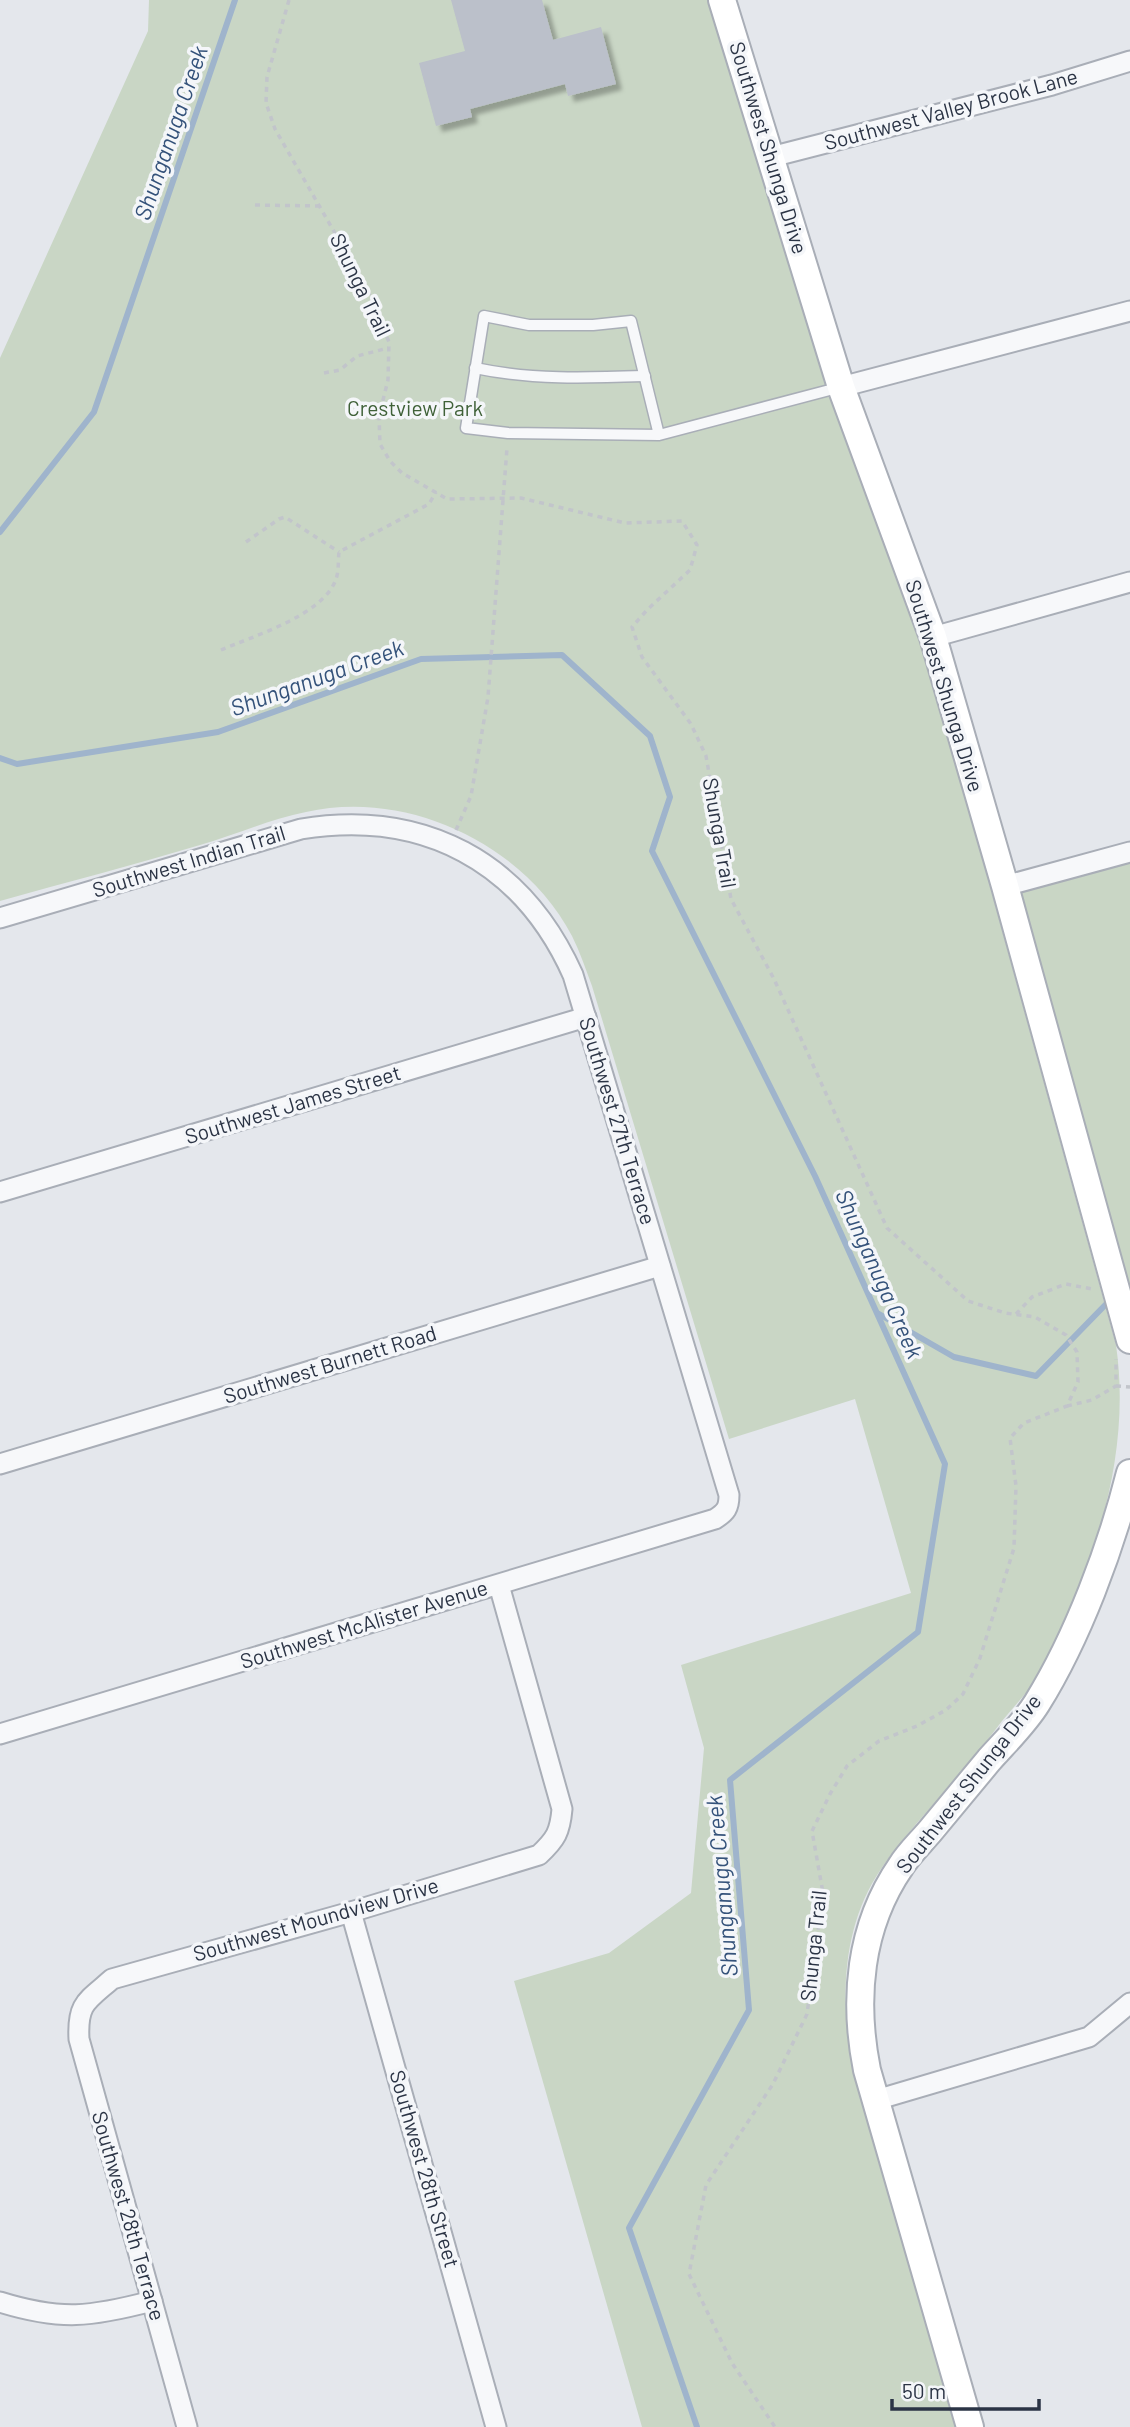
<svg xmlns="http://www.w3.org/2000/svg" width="1130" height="2427" viewBox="0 0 1130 2427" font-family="Barlow,sans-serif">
	<defs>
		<filter id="shadow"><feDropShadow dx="6" dy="6" stdDeviation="2" flood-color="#0004"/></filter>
	</defs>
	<rect width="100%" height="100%" fill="#e4e7ec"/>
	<g fill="#c9d6c5">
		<path d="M149,0H709L782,239L937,693L1116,1345C1130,1441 1103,1537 1064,1623C1057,1639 1051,1657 1042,1671C1031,1689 1015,1705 1002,1721C988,1739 974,1758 959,1775C933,1806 904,1835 881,1869C840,1929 840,2006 854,2074L957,2427H642L514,1981L609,1953L691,1893L704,1748L681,1665L911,1593L855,1399L729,1439L592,986C586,970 580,952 572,936C524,844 407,789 306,812C270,819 235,835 200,845C134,865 67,882 0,901V358L148,31Z"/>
		<polygon points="1130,852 1130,1340 1005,886"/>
	</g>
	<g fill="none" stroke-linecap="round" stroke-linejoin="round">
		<g stroke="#9fb4cc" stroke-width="6">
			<polyline points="0,532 94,412 235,0"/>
			<polyline points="0,758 17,764 218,732 421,659 562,655 650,736 670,797 652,851 815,1176 945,1464 918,1632 730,1780 749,2010 629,2228 697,2427"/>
			<polyline points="879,1314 954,1357 1036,1376 1112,1298"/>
		</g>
	</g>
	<polygon fill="#bbc0ca" filter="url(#shadow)" points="451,0 542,0 553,40 601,27 616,84 568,96 565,84 470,109 472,117 436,126 419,63 465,51"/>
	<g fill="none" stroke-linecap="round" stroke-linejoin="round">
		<g stroke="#a9aeb7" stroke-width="13">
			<g id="lane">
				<path d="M475,368C532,380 587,378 645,376"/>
				<polyline points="659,435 631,321 593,325 529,325 484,316 466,428 508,433 659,435 841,387"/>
			</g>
		</g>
		<g stroke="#a9aeb7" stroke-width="23">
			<g id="street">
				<polyline points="771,157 1052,85 1130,61"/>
				<polyline points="841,387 1130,311"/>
				<polyline points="933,637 1130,582"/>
				<polyline points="1005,886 1130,852"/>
				<path d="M0,918L301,829C423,809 522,861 573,975L729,1495C729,1508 726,1512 715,1519L0,1734"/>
				<polyline points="0,1192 586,1017"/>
				<polyline points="0,1464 660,1266"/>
				<polyline points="351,1912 496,2427"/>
				<polyline points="876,2100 1089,2037 1130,2003"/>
				<path d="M0,2302C61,2321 91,2317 152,2301"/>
				<path d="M187,2427L79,2039C77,2003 87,2001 112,1979L351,1912L539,1855C556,1839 560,1832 562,1809L499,1585"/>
			</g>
		</g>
		<g stroke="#a9aeb7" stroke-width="30">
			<g id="secondary">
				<polyline points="722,0 841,387 933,637 1005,886 1130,1340"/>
				<path d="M970,2427L867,2070C853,2000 859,1927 901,1866C909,1853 921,1842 931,1830C950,1807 970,1783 989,1760C1005,1742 1024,1724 1037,1703C1078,1637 1111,1548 1130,1473"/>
			</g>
		</g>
		<g stroke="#c2c5cb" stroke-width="3.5" stroke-dasharray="5 5" stroke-linecap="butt">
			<polyline points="289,0 267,77 266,103 275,129 366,287 389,342 388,380 379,416 380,444 390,461 402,473 447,499 521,498 625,523 682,521 697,545 690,570 647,610 632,627 642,657 691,724 706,756 731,899 774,979 887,1228 968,1301 1005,1313 1035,1317 1066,1335 1077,1352 1078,1382 1067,1406 1024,1423 1010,1438 1016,1486 1014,1548 980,1658 963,1694 946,1710 917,1726 879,1741 847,1766 830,1794 812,1831 823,1893 807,2014 773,2084 706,2185 689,2274 732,2363 775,2427"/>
			<polyline points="255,205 320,206"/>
			<polyline points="324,373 340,370 357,356 388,348"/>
			<polyline points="246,542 279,519 285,517 339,552"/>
			<path d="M221,650C253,636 324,615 336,579C339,571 338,560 339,552L429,504L436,492"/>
			<polyline points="456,830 471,796 488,697 507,448"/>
			<polyline points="1016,1314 1032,1297 1066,1284 1092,1289"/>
			<polyline points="1116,1386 1130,1387"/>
			<polyline points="1067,1406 1092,1400 1116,1386 1116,1359"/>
		</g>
		<use href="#lane" stroke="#f7f8fa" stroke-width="10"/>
		<use href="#street" stroke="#f7f8fa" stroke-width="19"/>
		<use href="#secondary" stroke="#fff" stroke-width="26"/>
	</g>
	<g text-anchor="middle" stroke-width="7" stroke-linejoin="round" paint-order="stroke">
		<g font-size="21" fill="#2b3445" stroke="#f4f6f9">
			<text transform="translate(951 110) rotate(-15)" y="7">Southwest Valley Brook Lane</text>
			<text transform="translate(768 148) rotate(73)" y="7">Southwest Shunga Drive</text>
			<text transform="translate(360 285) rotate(64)" y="7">Shunga Trail</text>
			<text transform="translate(944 686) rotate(73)" y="7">Southwest Shunga Drive</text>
			<text transform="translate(719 833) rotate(80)" y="7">Shunga Trail</text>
			<text transform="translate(189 862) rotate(-17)" y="7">Southwest Indian Trail</text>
			<text transform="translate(293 1105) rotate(-17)" y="7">Southwest James Street</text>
			<text transform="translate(617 1121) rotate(73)" y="7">Southwest 27th Terrace</text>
			<text transform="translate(330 1365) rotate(-17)" y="7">Southwest Burnett Road</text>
			<text transform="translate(364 1625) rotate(-17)" y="7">Southwest McAlister Avenue</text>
			<text transform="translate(969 1784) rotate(-52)" y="7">Southwest Shunga Drive</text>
			<text transform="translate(316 1920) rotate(-16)" y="7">Southwest Moundview Drive</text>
			<text transform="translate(814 1946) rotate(-84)" y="7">Shunga Trail</text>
			<text transform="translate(424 2169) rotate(74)" y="7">Southwest 28th Street</text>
			<text transform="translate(128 2216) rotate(74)" y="7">Southwest 28th Terrace</text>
		</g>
		<g font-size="21" fill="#3f6138" stroke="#f4f6f9">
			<text x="415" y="416">Crestview Park</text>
		</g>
		<g font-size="23" font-style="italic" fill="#34527a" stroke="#f4f6f9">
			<text transform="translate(171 133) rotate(-71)" y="8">Shunganuga Creek</text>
			<text transform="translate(317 678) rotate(-20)" y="8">Shunganuga Creek</text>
			<text transform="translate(879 1274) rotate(66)" y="8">Shunganuga Creek</text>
			<text transform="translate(722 1886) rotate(-95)" y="8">Shunganuga Creek</text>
		</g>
	</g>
	<path d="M892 2399v10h147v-10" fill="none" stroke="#2b3445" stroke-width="3.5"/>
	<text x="902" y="2399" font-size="21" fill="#2b3445" stroke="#f4f6f9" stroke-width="5" paint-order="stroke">50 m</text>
</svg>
